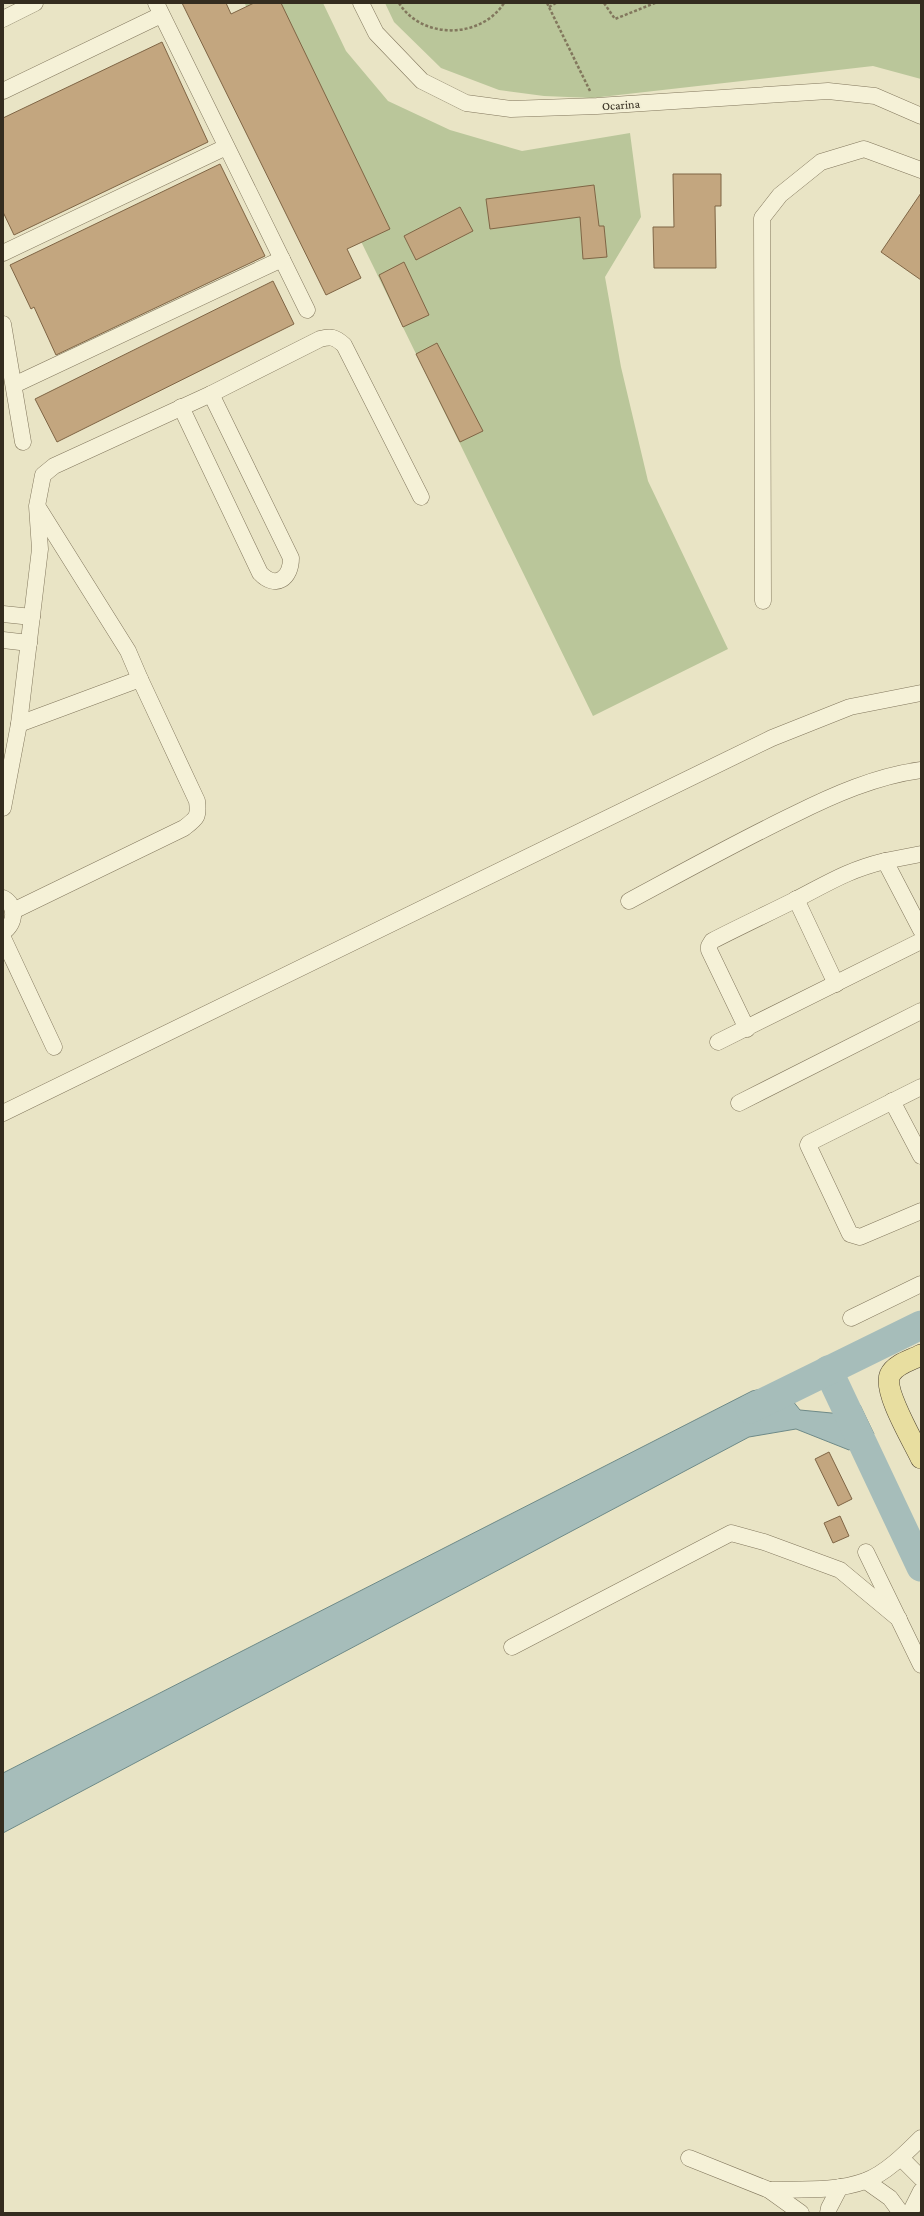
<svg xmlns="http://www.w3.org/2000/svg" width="924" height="2216" viewBox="0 0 924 2216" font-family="'Crimson Pro',serif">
	<rect width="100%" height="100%" fill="#e9e4c5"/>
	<g fill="#bac69a">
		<polygon points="247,3 323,3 346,51 388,101 450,130 522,151 630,133 641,217 605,277 621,367 648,481 728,649 593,716 245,4"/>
		<polygon points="385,3 921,3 921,79 873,66 592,98 544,96 499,90 441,68 394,22"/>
	</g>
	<polygon fill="#a6bdba" stroke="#6e8a88" points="780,1385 800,1410 842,1414 860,1405 874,1434 849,1450 796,1429 749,1437 3,1833 3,1773 752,1391"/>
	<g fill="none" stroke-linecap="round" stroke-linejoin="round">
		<g stroke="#a6bdba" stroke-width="29">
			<polyline points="828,1370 921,1567"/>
			<polyline points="750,1409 921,1325"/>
		</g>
	</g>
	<g fill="#c3a67f" stroke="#7f6545">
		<polygon points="182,3 226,3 231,14 254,3 281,3 390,229 347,249 361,278 326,295"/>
		<polygon points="162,42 208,142 14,235 3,212 3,118"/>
		<polygon points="220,164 265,256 56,355 34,307 31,309 10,265"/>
		<polygon points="673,174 721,174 721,206 715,206 716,268 654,268 653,227 674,227"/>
		<polygon points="594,185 599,226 604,226 607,257 583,259 580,217 490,229 486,199"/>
		<polygon points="921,193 921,280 881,252"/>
		<polygon points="460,207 473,231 416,260 404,236"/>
		<polygon points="404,262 429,315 403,327 379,275"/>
		<polygon points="273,281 294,324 57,442 35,399"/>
		<polygon points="437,343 483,431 460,442 416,354"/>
		<polygon points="829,1452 852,1499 838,1506 815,1459"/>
		<polygon points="840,1516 849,1536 833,1543 824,1523"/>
	</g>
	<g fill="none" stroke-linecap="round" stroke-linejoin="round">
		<g stroke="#82775d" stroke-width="17">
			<g id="minor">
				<polyline points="156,3 307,310"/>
				<polyline points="361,3 376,33 422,81 466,103 511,109 597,106 828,91 875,96 921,116"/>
				<polyline points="3,19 35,3"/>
				<polyline points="3,91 161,15"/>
				<polyline points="3,253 226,147"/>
				<polyline points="3,324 23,442"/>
				<polyline points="14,385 282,259"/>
				<path d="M181,407L260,573C276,590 291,578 291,558L211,394"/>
				<polyline points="763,601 762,218 780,195 821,162 864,149 921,170"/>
				<polyline points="3,614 32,617"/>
				<polyline points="3,640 29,643"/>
				<polyline points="19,724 140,679 128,651 39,509"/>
				<path d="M3,808L19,724L40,549L37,506L43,475L54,466L211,394L320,339C331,336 335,337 344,345L421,497"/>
				<polyline points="885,861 921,854"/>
				<path d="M3,898C17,905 16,924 3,932"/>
				<polyline points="796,899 836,984"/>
				<path d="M629,901C683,872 737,842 793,815C833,795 876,776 921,770"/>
				<path d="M13,911L184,828C197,818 199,817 197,801L140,679"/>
				<polyline points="3,938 54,1047"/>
				<path d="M747,1029L709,950V946L712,941C739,927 767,914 795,900C828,883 848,870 885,861L921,930"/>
				<polyline points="718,1042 921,941"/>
				<polyline points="921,1087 809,1143 808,1145 850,1234 860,1237 921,1211"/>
				<polyline points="892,1101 921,1156"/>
				<polyline points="739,1103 921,1011"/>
				<polyline points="3,1113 772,738 850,707 921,693"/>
				<polyline points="851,1318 921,1284"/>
				<polyline points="866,1552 921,1665"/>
				<polyline points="512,1647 731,1533 764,1542 840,1570 899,1619"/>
				<polyline points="689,2158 769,2190 801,2213"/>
				<polyline points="901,2158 921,2178"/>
				<polyline points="866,2181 890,2198 901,2213"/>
				<path d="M769,2190C800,2189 835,2192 865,2181C885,2174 906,2153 921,2138"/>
				<polyline points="828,2213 829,2208 840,2187"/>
				<polyline points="910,2213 921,2191"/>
			</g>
		</g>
		<g stroke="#504531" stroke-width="22">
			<path id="major" d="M921,1355C912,1360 895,1364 890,1375C883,1391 913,1441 921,1458"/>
		</g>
		<g stroke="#82775d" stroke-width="2.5" stroke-dasharray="3 2" stroke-linecap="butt">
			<path d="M399,3C422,40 481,39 504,3"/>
			<polyline points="547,3 590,91"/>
			<polyline points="604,3 615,19 655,3"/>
			<polyline points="549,7 556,3"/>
		</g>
		<use href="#minor" stroke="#f5f1d7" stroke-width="16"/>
		<use href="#major" stroke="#e8dea0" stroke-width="21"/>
	</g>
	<g text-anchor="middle" stroke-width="3" stroke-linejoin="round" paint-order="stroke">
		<g font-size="12" fill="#342c1f" stroke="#f1eed4">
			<text transform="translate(621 105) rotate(-4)" y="4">Ocarina</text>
		</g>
	</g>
	<rect width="924" height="2216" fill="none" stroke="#342c1f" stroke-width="8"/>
</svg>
